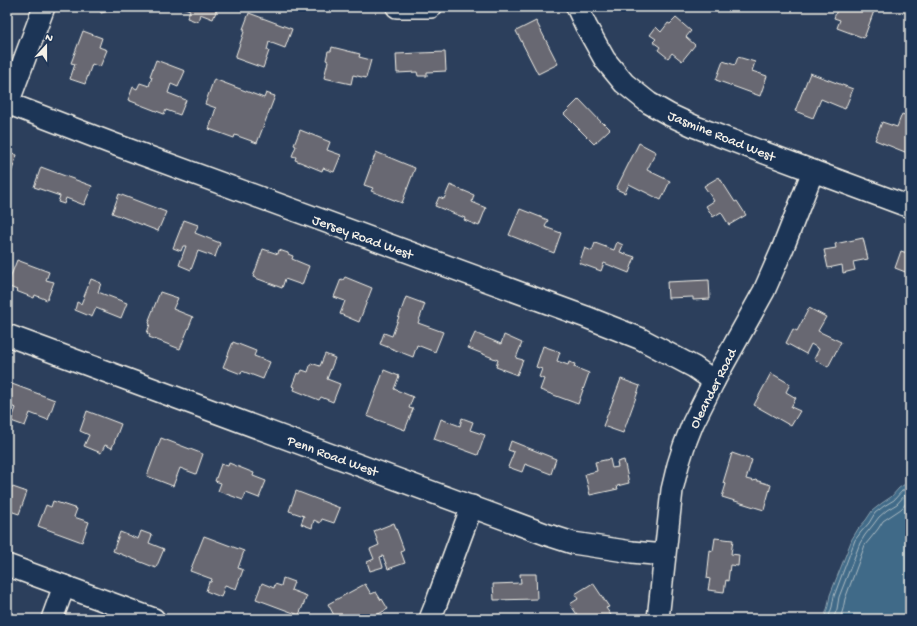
<svg xmlns="http://www.w3.org/2000/svg" width="917" height="626" viewBox="0 0 917 626" font-family="'Gochi Hand',sans-serif">
	<rect width="100%" height="100%" fill="#2c3f5c"/>
	<filter id="ink" filterUnits="userSpaceOnUse"><feTurbulence type="fractalNoise" baseFrequency=".025" numOctaves="2"/><feDisplacementMap in="SourceGraphic" scale="8" xChannelSelector="R" yChannelSelector="G"/><feConvolveMatrix kernelMatrix="1 2 1 2 8 2 1 2 1" color-interpolation-filters="sRGB"/></filter>
	<g filter="url(#ink)">
		<polygon fill="#416a88" stroke="#89a0ae" points="910,481 910,619 824,619 828,606 830,595 852,539 858,529 866,520 872,511 882,503 891,497 899,488"/>
		<g fill="none" stroke-linecap="round" stroke-linejoin="round">
			<g stroke="#acbbc2" stroke-width="1">
				<polyline points="828,619 832,607 834,596 855,540 861,532 869,523 875,513 884,506 894,500 902,491 910,486"/>
				<polyline points="833,619 837,609 839,597 860,543 865,535 873,525 879,517 887,510 897,504 905,495 910,492"/>
				<polyline points="840,619 843,609 845,599 865,545 870,539 878,529 883,521 901,509 910,499"/>
			</g>
		</g>
		<g fill="#686872" stroke="#f4f1e8">
			<polygon points="99,7 126,7 101,13"/>
			<polygon points="182,7 218,7 213,19 200,14 198,22 187,18 190,10"/>
			<polygon points="838,7 863,7 874,11 864,38 837,28 840,20 834,18"/>
			<polygon points="249,13 292,29 285,48 269,42 267,50 269,51 263,68 235,58 245,29 243,29"/>
			<polygon points="676,18 691,31 686,37 695,45 682,61 672,53 668,58 658,50 660,47 653,42 656,39 650,35 656,27 661,32 668,23 670,24"/>
			<polygon points="536,21 558,64 538,74 516,31"/>
			<polygon points="83,31 102,38 99,47 107,50 100,67 92,64 85,84 70,79 75,64 71,63"/>
			<polygon points="332,47 360,54 359,57 371,60 366,78 353,75 351,84 324,78 328,61 326,60 328,51 331,51"/>
			<polygon points="445,52 446,71 427,72 427,76 418,76 417,72 397,73 396,54"/>
			<polygon points="738,57 755,62 752,71 767,76 760,96 716,80 723,61 735,65"/>
			<polygon points="156,60 185,71 178,87 171,84 168,93 186,100 180,115 166,110 164,114 128,100 133,87 137,89 140,83 149,86 152,77 150,76"/>
			<polygon points="810,73 853,89 845,109 821,99 813,118 795,111"/>
			<polygon points="214,79 264,98 266,93 275,96 257,143 235,135 234,138 209,129 216,108 205,104"/>
			<polygon points="579,99 603,124 604,123 610,129 594,144 564,114"/>
			<polygon points="902,114 910,117 910,154 875,140 882,122 897,127"/>
			<polygon points="300,130 330,142 327,150 341,155 334,172 323,168 322,171 295,160 296,157 292,156 296,146 294,145"/>
			<polygon points="639,143 656,152 647,170 670,181 661,200 629,184 625,193 616,189"/>
			<polygon points="7,151 17,155 11,173 7,172"/>
			<polygon points="376,152 415,168 402,203 371,191 373,188 364,185"/>
			<polygon points="41,167 92,186 84,205 66,198 64,204 58,202 60,196 34,187"/>
			<polygon points="719,177 735,202 737,201 746,215 729,225 721,212 713,217 706,206 714,201 704,186"/>
			<polygon points="450,185 474,195 472,202 486,208 479,226 464,220 465,218 435,206 439,197 444,199"/>
			<polygon points="119,194 166,212 158,231 112,213"/>
			<polygon points="520,209 548,220 545,227 561,233 554,253 509,235"/>
			<polygon points="184,220 198,225 195,233 220,243 215,257 198,251 191,270 179,265 186,246 183,246 181,251 173,248"/>
			<polygon points="863,238 868,259 853,262 855,270 843,273 842,265 828,268 824,250 836,248 835,244"/>
			<polygon points="617,242 623,245 620,252 635,257 629,273 604,263 601,271 579,263 585,248 592,251 595,243 614,250"/>
			<polygon points="263,249 278,254 279,250 288,253 288,254 293,256 292,259 309,266 302,285 285,279 282,288 253,277"/>
			<polygon points="901,251 910,254 910,282 906,281 908,273 895,268"/>
			<polygon points="17,260 49,272 46,280 54,282 47,300 35,295 34,298 16,291 17,290 7,286"/>
			<polygon points="345,277 372,288 359,322 340,314 345,301 334,297 341,279 343,280"/>
			<polygon points="91,279 101,283 98,292 127,303 121,318 96,308 92,317 75,310 77,302 81,304"/>
			<polygon points="709,280 710,299 693,300 693,297 668,298 667,282"/>
			<polygon points="160,292 178,298 173,309 193,317 180,349 149,337 150,335 147,333 150,324 149,323 150,320 149,320"/>
			<polygon points="406,297 425,304 418,323 443,332 435,352 417,345 413,357 380,344 384,333 392,336"/>
			<polygon points="809,308 826,317 818,331 841,342 828,367 814,359 819,349 811,344 806,354 786,343 793,329 797,331"/>
			<polygon points="475,333 501,344 504,335 522,343 516,358 523,360 517,375 496,367 498,360 468,348"/>
			<polygon points="233,342 256,351 254,356 270,362 263,379 242,371 241,374 223,367"/>
			<polygon points="543,346 560,352 557,361 568,365 569,362 575,364 574,367 589,373 578,404 540,390 544,379 539,377 542,369 536,367"/>
			<polygon points="325,354 335,358 327,379 340,384 333,402 321,397 319,400 294,390 295,387 292,386 297,373 300,374 302,370 308,372 311,363 320,366"/>
			<polygon points="384,370 399,376 394,389 413,397 409,408 413,409 405,430 367,416"/>
			<polygon points="771,373 790,384 786,392 796,398 791,407 800,411 791,426 754,405"/>
			<polygon points="621,379 640,386 623,433 603,426"/>
			<polygon points="12,384 55,400 48,420 30,413 25,426 11,421 16,408 7,405 7,398"/>
			<polygon points="87,411 121,424 112,448 105,445 101,453 84,446 89,435 80,431"/>
			<polygon points="462,418 473,422 470,430 485,435 478,455 434,439 441,419 460,426"/>
			<polygon points="161,438 203,454 196,474 180,468 173,486 147,476"/>
			<polygon points="511,441 556,459 551,474 525,464 522,472 508,467 514,452 508,450"/>
			<polygon points="732,453 752,460 746,479 754,481 755,480 771,485 764,510 722,497 726,484 723,483"/>
			<polygon points="610,459 612,468 618,467 617,462 624,460 629,483 617,486 618,489 590,495 585,474 597,471 595,462"/>
			<polygon points="229,463 254,473 253,476 266,481 259,498 246,493 243,500 218,491 221,483 215,481 221,464 228,466"/>
			<polygon points="7,485 27,492 19,514 7,510"/>
			<polygon points="296,491 340,508 334,523 322,519 320,523 314,520 312,528 301,524 304,516 289,511"/>
			<polygon points="53,501 77,509 74,517 89,522 82,542 38,526 46,505 51,507"/>
			<polygon points="394,523 404,550 401,552 405,563 388,569 383,556 380,557 383,567 370,571 367,562 374,559 370,549 379,545 374,531"/>
			<polygon points="141,531 152,535 149,543 164,549 156,568 113,551 120,532 138,539"/>
			<polygon points="204,536 244,551 238,568 243,570 236,589 225,585 221,597 206,591 209,582 211,582 212,579 190,571"/>
			<polygon points="715,538 733,540 731,554 739,555 738,566 730,565 728,581 726,580 724,592 708,590 710,579 707,578 710,550 713,551"/>
			<polygon points="520,574 536,574 537,599 494,600 493,584 521,583"/>
			<polygon points="283,578 294,582 291,590 307,596 299,615 256,599 262,583 274,588 275,584 281,586"/>
			<polygon points="593,583 609,607 606,608 613,618 612,619 591,619 590,617 587,619 580,619 570,604 578,599 575,594"/>
			<polygon points="365,584 371,594 376,592 381,600 382,599 388,609 369,619 336,619 328,604"/>
		</g>
		<g fill="none" stroke-linecap="round" stroke-linejoin="round">
			<g stroke="#f4f1e8" stroke-width="24">
				<g id="street">
					<polyline points="397,7 431,7"/>
					<polyline points="577,7 586,26 605,60 624,83 649,103 670,115 696,127 813,171 910,207"/>
					<polyline points="7,103 111,143 586,317 639,338 694,367 714,381"/>
					<polyline points="8,103 44,7"/>
					<polyline points="7,335 548,535 573,543 632,552 664,555"/>
					<polyline points="7,565 154,619"/>
					<polyline points="52,619 64,586"/>
					<polyline points="430,619 436,604 472,506"/>
					<polyline points="658,619 672,490 678,465 684,446 693,423 714,381 764,291 782,250 813,171"/>
				</g>
			</g>
			<use href="#street" stroke="#1d3557" stroke-width="21"/>
		</g>
	</g>
	<g text-anchor="middle" stroke-width="4" stroke-linejoin="round" paint-order="stroke">
		<g font-size="14" fill="#f4f1e8" stroke="#1d3557">
			<text transform="translate(722 135) rotate(22)" y="5">Jasmine Road West</text>
			<text transform="translate(363 236) rotate(20)" y="5">Jersey Road West</text>
			<text transform="translate(712 388) rotate(-63)" y="5">Oleander Road</text>
			<text transform="translate(333 455) rotate(20)" y="5">Penn Road West</text>
		</g>
	</g>
	<rect width="917" height="626" fill="none" stroke="#1d3557" stroke-width="24"/>
	<rect x="12" y="12" width="893" height="602" fill="none" stroke="#f4f1e8" stroke-width="1.5" filter="url(#ink)"/>
	<g transform="translate(46 46) rotate(21)" stroke="#1d3557" stroke-width="3" paint-order="stroke">
	<path d="M0-3L7 15L0 10L-7 15Z" fill="#f4f1e8"/>
	<text y="-6" font-size="11" font-weight="bold" text-anchor="middle" fill="#f4f1e8">N</text>
	</g>
</svg>
